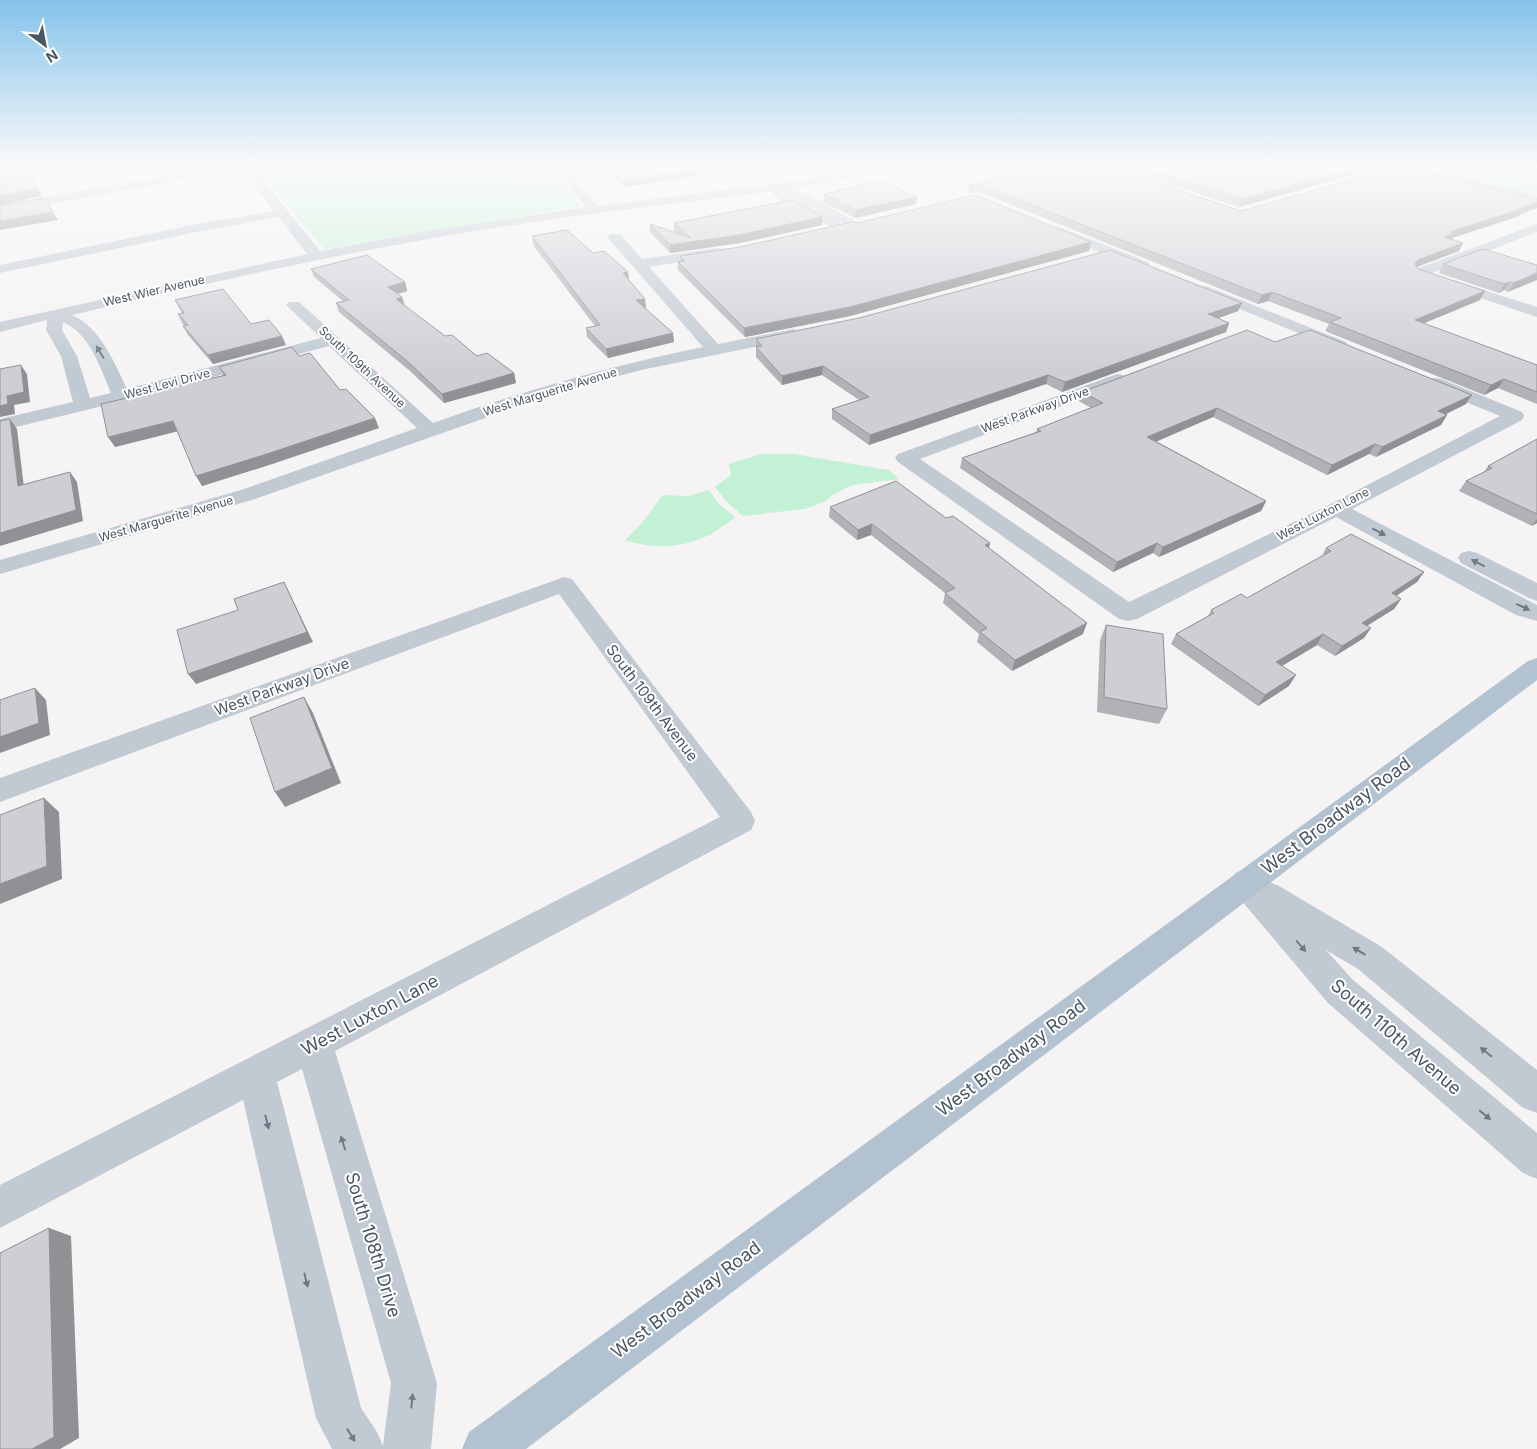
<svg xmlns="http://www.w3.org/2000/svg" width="1537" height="1449" viewBox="0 0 1537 1449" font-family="Inter,sans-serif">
	<rect width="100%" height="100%" fill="#f5f3f3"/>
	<g fill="#c3f1d5">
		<polygon points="256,168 549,168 581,206 324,249"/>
		<polygon points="1425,168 1537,168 1537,197"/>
		<polygon points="761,454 794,454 889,470 899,479 853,485 834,494 826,501 805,509 743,516 725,500 715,487 731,475 729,464"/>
		<path d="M709,490L719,504L736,518C727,522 721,528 713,533C686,548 653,550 625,540L642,523L663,495L689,496Z"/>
	</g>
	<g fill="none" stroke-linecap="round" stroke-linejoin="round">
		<g fill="#c1cad2" fill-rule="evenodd">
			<polygon points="211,168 236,168 230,171 0,213 0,205"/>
			<path d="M241,168H253L320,251L433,230L586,207L552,168H564L566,170L622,168L616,171L572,177L598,206L800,180L880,168H907L901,171L796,188L862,225L856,229L835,220L846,228L840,232L774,196L772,191C680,204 587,213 495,228C353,250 212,282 72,315C101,328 114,362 127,389L321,338L286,305L289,302H299L433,423C522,391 611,366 703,347L610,240L608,237L610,234H620L642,259L717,248L722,249L724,252L717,256L649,267L718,344L793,329L799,331L801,334L799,337L793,339L641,370L556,393L255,499L0,574V560L241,490L417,428L329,346L127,400L0,431V419L73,402L61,356L46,330L47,320L0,332V322L307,254L279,217L197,232L0,273V265L197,224L274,211ZM63,322C90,334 100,367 111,393L90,398L77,356L62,330Z"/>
			<polygon points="1405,168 1425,168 1537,196 1537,204 1407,170"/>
			<polygon points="1537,224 1537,232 1424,276 1414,276 1412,273 1414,270"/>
			<polygon points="1057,226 1148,262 1150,265 1143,269 1138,268 1052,233 1051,230"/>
			<polygon points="1449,279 1537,307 1537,317 1444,286 1442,283 1444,280"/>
			<polygon points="1206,286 1346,342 1348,345 1346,348 1334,348 1201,293 1199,290 1201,287"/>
			<polygon points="1117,374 1123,375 1126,379 1123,383 920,459 1129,602 1329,505 1500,416 1429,387 1426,383 1429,379 1435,378 1441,379 1522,412 1524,416 1522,420 1352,509 1537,605 1537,621 1516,615 1336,517 1137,619 1128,621 1119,619 898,462 895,458 898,454"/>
			<polygon points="1469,551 1477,553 1537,583 1537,601 1529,598 1461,563 1458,558 1461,553"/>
			<path d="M564,577L572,579L751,812L755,821L751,830L335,1051L437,1383L431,1449H332L316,1418L243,1100L0,1228V1185L720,817L559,594L0,802V778ZM302,1069L391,1383L383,1446L377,1432L361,1408L277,1082Z"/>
			<path d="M1246,869C1259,874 1265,881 1279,886L1382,947L1537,1070V1113L1523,1108L1358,969L1326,950L1352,979L1537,1133V1179L1523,1173L1328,1003L1235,893L1230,883L1235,873Z"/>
		</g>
		<polygon fill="#b3c2d1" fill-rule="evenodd" points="1537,658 1537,680 526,1449 462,1449 469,1432 1528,661"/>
	</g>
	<g fill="#b0b2b7">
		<polygon points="608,168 749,168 624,187 609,174"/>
		<polygon points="1044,168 1241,211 1521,214 1519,216 1452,238 1451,240 1459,251 1417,267 1418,269 1480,300 1424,323 1537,365 1537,404 1498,388 1484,395 1325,331 1329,324 1268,301 1258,304 980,192 968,193 969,185"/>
		<polygon points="1119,168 1377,168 1239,207"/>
		<polygon points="837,190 917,197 916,204 855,218 823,202 824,194 837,192"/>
		<polygon points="822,217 822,225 740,243 670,253 650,232 650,224 676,233 674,231 674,223"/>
		<polygon points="532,236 593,253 629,280 646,308 644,308 673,333 674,342 608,358 587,337 586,328 595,326 533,245"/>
		<polygon points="1091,242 1089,251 850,316 745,337 678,270 678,262 681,261 680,256"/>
		<polygon points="1443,264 1537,265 1508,292 1504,290 1499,293 1439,273"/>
		<polygon points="311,269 405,282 407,291 397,294 405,306 445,336 477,356 514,373 516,383 444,403 410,371 339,312 336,303 343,301 314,277"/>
		<polygon points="175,300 286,345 213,364 188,335 183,326 185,326 182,323 178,314 182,313"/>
		<polygon points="1242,303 1238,311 1218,318 1229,323 1226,332 1062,392 1046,384 869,445 832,419 832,409 859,400 822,375 782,385 756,357 756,339"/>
		<polygon points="1275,342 1466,404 1446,414 1447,415 1441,425 1376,457 1369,454 1327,475 1213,417 1156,441 1266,501 1261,511 1159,557 1153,553 1113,572 960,468 962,458 1036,432 1037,429 1091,408 1079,401 1082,392"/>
		<polygon points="299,356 340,390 379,428 272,464 202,486 177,431 115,447 223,375 219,367"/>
		<polygon points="1537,439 1537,523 1532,526 1459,491 1466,481 1484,472 1488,466"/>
		<polygon points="830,507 946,518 989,548 1083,634 1012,671 977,642 979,634 943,603 945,593 871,535 857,540 829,517"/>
		<polygon points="1326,548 1424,572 1417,582 1396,596 1401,599 1394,609 1367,626 1364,638 1335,656 1317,645 1282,666 1289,686 1258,706 1171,644 1176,634 1208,616 1211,610 1247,598 1322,556"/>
		<polygon points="1106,625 1167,709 1159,724 1097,712 1100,640"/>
	</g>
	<g fill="#909195">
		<polygon points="25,168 66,168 29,175"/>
		<polygon points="701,168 749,168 624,187 623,180"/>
		<polygon points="1354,168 1377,168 1239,207 1242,199"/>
		<polygon points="38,188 42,196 0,205 0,196"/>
		<polygon points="917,197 916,204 855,218 856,210"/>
		<polygon points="1537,202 1537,208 1521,214 1519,216 1452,238 1450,242 1444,237 1450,232"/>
		<polygon points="53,212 58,220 0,230 0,221"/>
		<polygon points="822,217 822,225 740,243 670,253 670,245"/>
		<polygon points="1091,242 1089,251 850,316 745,337 744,328"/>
		<polygon points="1463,243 1459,251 1413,268 1415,264 1418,260"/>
		<polygon points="628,272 629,280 623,273"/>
		<polygon points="1537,273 1537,280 1508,292 1514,283"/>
		<polygon points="405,282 407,291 390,296 388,287"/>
		<polygon points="1510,282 1504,290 1499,293 1504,284"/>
		<polygon points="1485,291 1480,300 1410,329 1415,320"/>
		<polygon points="1272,292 1268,301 1258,304 1262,295"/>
		<polygon points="402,297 405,306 396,299"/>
		<polygon points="645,299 646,308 637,309 636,300"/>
		<polygon points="1242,303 1238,311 1205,323 1208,314"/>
		<polygon points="1229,323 1226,332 1062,392 1065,382"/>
		<polygon points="673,333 674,342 608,358 606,349"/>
		<polygon points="282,336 286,345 213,364 208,355"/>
		<polygon points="21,365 27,374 30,402 14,405 15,414 0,417 0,406 7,396"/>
		<polygon points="823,366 822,375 782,385 782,376"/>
		<polygon points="514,373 516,383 444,403 442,394"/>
		<polygon points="1048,375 1046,384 869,445 870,435"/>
		<polygon points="1504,379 1498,388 1484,395 1491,385"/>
		<polygon points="1472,395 1466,404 1432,421 1438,411"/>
		<polygon points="1217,408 1213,417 1144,447 1147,437"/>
		<polygon points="1447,415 1441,425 1376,457 1382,447"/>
		<polygon points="375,418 379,428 272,464 202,486 196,476"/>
		<polygon points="10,419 17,429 25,496 18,486"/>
		<polygon points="173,421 179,431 115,447 108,437"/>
		<polygon points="1375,444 1369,454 1327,475 1332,465"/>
		<polygon points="70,472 77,482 83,521 0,546 0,533"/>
		<polygon points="1266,501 1261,511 1159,557 1163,547"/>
		<polygon points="1537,519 1537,523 1532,526"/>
		<polygon points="872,524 871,535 857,540 858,530"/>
		<polygon points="990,543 988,553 985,545"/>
		<polygon points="1157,543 1153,553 1113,572 1117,562"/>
		<polygon points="1424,572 1417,582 1384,604 1392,593"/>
		<polygon points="284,582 313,642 196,684 188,674"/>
		<polygon points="1401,599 1394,609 1355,633 1362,623"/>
		<polygon points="1087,623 1083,634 1012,671 1015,660"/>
		<polygon points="1371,628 1364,638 1335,656 1342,646"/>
		<polygon points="1323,634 1317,645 1270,673 1276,662"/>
		<polygon points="1296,675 1289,686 1258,706 1265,695"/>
		<polygon points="35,688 46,700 50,735 0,753 0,737"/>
		<polygon points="304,697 313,713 341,783 285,807 275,792"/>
		<polygon points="44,798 59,812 62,879 0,904 0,884"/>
		<polygon points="49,1228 71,1236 79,1438 60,1449 32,1449"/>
	</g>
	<g fill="#cdcfd5" stroke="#909195">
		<polygon points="0,168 25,168 38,188 0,196"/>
		<polygon points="609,168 701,168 623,180"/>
		<polygon points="1044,168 1112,168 1241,211 1393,168 1410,168 1537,199 1537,202 1521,208 1524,208 1450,232 1455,233 1444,237 1463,243 1418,260 1415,264 1418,269 1485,291 1415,320 1537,365 1537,392 1504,379 1491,385 1330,322 1341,318 1272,292 1262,295 981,185 969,185"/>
		<polygon points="1144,168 1354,168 1242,199"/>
		<polygon points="881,181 917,197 856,210 824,194 839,191 837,190"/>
		<polygon points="975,195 1091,242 850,307 744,328 678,262 685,261 680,256 740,247 852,222 857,223"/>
		<polygon points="45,198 53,212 0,221 0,206"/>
		<polygon points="792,200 822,217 739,235 670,245 650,224 691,238 674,223"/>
		<polygon points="567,230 593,253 604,251 628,272 623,273 645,299 636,300 673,333 606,349 586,328 600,325 532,236"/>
		<polygon points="1483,249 1537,265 1537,273 1514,283 1510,282 1504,284 1443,264"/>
		<polygon points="1110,250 1242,303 1208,314 1229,323 1065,382 1048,375 870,435 832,409 869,397 823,366 782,376 756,347 762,346 756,339 859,318"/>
		<polygon points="367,255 405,282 388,287 402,297 396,299 445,336 452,335 477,356 487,353 514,373 442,394 407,361 336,303 349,300 311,269"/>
		<polygon points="223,289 251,324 269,320 282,336 208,355 183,326 188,325 178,314 184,313 175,300"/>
		<polygon points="1247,330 1275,342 1310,330 1472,395 1438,411 1447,415 1382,447 1375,444 1332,465 1217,408 1147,437 1266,501 1163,547 1157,543 1117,562 962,458 1041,431 1037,429 1103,403 1082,392"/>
		<polygon points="292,347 299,356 310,353 340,390 346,389 375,418 267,454 196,476 173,421 108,437 101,404 226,375 219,367"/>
		<polygon points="21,365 24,392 7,396 8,404 0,406 0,369"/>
		<polygon points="10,419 18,486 70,472 76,510 0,533 0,421"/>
		<polygon points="1537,439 1537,514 1466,481 1492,468 1488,466"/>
		<polygon points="896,481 946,518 953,516 990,543 985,545 1087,623 1015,660 980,632 987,628 945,593 955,588 872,524 858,530 830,507"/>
		<polygon points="1351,534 1424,572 1392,593 1401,599 1362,623 1371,628 1342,646 1323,634 1276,662 1296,675 1265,695 1176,634 1214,613 1211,610 1241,594 1247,598 1331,551 1326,548"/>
		<polygon points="284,582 307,632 188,674 177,630 238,610 234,599"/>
		<polygon points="1106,625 1163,634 1167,709 1104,697"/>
		<polygon points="35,688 39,723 0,737 0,700"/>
		<polygon points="304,697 332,768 275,792 250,718"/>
		<polygon points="44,798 47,866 0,884 0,815"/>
		<polygon points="49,1228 54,1437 32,1449 0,1449 0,1253"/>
	</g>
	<defs><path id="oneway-solid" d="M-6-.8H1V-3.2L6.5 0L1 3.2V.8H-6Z" transform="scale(1.25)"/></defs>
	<g fill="#6e7983">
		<use href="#oneway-solid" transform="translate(100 352) rotate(-121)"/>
		<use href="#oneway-solid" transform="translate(1379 532) rotate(28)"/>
		<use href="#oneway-solid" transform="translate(1478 563) rotate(-153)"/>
		<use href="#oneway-solid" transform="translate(1523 607) rotate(25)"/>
		<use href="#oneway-solid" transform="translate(1301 946) rotate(49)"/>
		<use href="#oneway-solid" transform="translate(1359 951) rotate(-149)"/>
		<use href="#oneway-solid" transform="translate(1486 1052) rotate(-141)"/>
		<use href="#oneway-solid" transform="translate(1485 1115) rotate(40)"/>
		<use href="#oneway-solid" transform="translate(267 1122) rotate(76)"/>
		<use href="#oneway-solid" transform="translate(343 1143) rotate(-107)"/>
		<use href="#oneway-solid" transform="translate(306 1280) rotate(76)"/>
		<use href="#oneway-solid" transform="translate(412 1401) rotate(-84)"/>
		<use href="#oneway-solid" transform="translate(351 1435) rotate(58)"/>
	</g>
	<linearGradient id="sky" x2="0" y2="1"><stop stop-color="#85c3ea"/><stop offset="0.45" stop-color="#fafafa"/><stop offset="1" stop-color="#fafafa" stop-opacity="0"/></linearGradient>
	<rect width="1537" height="371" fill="url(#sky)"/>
	<g text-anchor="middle" stroke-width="4" stroke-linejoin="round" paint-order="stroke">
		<g font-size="12" fill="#4a5661" stroke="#fff">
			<text transform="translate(154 291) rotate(-13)" y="4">West Wier Avenue</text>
			<text transform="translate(362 367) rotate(43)" y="4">South 109th Avenue</text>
			<text transform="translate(167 384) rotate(-15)" y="4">West Levi Drive</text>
			<text transform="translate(550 392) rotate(-17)" y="4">West Marguerite Avenue</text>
			<text transform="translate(1035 410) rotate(-20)" y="4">West Parkway Drive</text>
			<text transform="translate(1323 514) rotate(-27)" y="4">West Luxton Lane</text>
			<text transform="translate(166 519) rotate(-16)" y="4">West Marguerite Avenue</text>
		</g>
		<g font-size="15" fill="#4a5661" stroke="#fff">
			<text transform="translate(282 687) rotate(-20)" y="5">West Parkway Drive</text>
			<text transform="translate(652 703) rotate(53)" y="5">South 109th Avenue</text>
		</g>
		<g font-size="18" fill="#4a5661" stroke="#fff">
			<text transform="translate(1336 816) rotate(-37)" y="6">West Broadway Road</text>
			<text transform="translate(370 1015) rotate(-28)" y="6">West Luxton Lane</text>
			<text transform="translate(1396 1037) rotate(41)" y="6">South 110th Avenue</text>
			<text transform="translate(1011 1058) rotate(-37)" y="6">West Broadway Road</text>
			<text transform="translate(373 1245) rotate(73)" y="6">South 108th Drive</text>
			<text transform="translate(686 1300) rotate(-37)" y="6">West Broadway Road</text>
		</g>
	</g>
	<g transform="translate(45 45) rotate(148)" stroke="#ffffff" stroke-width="4" paint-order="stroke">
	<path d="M0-4L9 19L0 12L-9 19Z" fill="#4a5661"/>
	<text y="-8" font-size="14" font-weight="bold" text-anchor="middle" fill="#4a5661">N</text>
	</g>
</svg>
